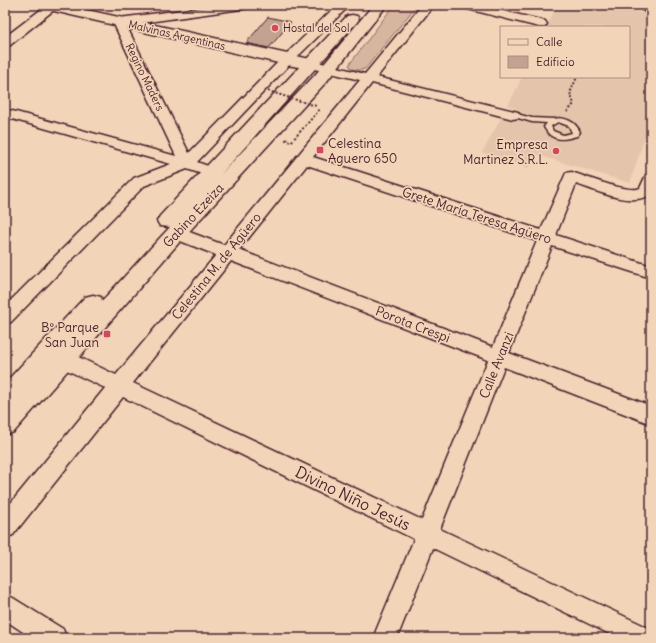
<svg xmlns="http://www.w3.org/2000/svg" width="656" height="643" viewBox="0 0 656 643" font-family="Delius,sans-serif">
	<rect width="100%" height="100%" fill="#f2d4b8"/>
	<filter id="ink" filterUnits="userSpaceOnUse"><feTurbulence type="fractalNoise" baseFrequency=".025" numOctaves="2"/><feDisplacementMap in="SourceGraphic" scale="8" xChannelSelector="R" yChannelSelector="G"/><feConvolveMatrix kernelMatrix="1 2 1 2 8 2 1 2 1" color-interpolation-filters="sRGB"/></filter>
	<g filter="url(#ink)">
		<polygon fill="#e4c5ac" points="557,5 605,5 651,15 651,117 630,183 534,154 528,168 482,153 501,118 511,120 516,108 508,106 522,77 629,77 629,27 546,27"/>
		<polygon fill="#d7b6a0" stroke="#906a66" points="394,5 417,5 365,69 358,70 352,69 349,65"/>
		<polygon fill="#c3a291" stroke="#4a1f2b" points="268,17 291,22 269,48 246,43"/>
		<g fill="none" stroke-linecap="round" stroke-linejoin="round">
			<g stroke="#4a1f2b" stroke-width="3">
				<path id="service" d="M513,113L532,118L554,119C564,116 576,122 580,132L577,136C563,140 552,142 544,127L547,123L532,122L511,116V114ZM558,122L569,126L572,133L563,135L553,131L551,126Z"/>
			</g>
			<g stroke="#4a1f2b" stroke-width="3">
				<g id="minor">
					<polygon points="47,5 60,5 9,46 5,47 5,37"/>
					<polygon points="223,5 255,5 253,7 249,8 126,25 189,153 283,57 337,5 350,5 291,63 197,162 216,169 218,172 216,175 211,177 187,169 144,186 11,322 5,324 5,306 134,178 171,164 5,117 5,109 176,156 113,22 115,19 119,18"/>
					<path d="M422,5H434L377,77L518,112L520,115L518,118L513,119L372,83L313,157L541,230L566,173L571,172C585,176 629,194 640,188L646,175L651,174V195C628,207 599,191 576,184L556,235L651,266V278L552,246L509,353L651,406V424L504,367L440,529L651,629V638H618L433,548L397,638H373L414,539L123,397L13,535L5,538V510L105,388L56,365L54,359L56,353L63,351L70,353L116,375L216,255L170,237L168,233L170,229L176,227L224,245L360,80L306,67L304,64L306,61L310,60L365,74ZM307,165L537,241L493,347L239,250ZM231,261L488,360L422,520L133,383Z"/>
					<polygon points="458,5 478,5 545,21 547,24 545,27 539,27 460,7"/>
					<polygon points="635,5 651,6 651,14 647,13"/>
					<polygon points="5,594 13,598 63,629 66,638 32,638 5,620"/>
				</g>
			</g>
			<g stroke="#4a1f2b" stroke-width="3">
				<polygon id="tertiary" points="38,5 64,5 310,59 315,61 318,64 315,67 310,69 287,65 45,9 40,8"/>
			</g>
			<g stroke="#4a1f2b" stroke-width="3">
				<polygon id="secondary" points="373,5 387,5 327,81 183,238 14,432 5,435 5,383 85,297 93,295 101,297 102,301 170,227 160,226 157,221 160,216 347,16 352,15 357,16 359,19 357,22 220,175 315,75"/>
			</g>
			<g stroke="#4a1f2b" stroke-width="2" stroke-dasharray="2 2" stroke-linecap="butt">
				<polyline points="567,112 574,104 570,93 577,77"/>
				<polyline points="287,139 286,140 291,142 320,109"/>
			</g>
			<use href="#service" fill="#f2d4b8" fill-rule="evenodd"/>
			<use href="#minor" fill="#f2d4b8" fill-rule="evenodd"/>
			<use href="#tertiary" fill="#f2d4b8" fill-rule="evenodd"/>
			<use href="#secondary" fill="#f2d4b8" fill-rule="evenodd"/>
			<polyline stroke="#4a1f2b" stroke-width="2" stroke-dasharray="2 2" stroke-linecap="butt" points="268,91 316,106"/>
		</g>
	</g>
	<g fill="#d1495b" stroke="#f2d4b8" stroke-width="1.5">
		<circle cx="275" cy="28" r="4"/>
		<rect x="316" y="146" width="8" height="8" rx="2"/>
		<circle cx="556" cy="151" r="4"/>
		<rect x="103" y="330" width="8" height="8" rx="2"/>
	</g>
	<g text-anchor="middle" stroke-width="3.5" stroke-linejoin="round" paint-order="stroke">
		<g font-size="11" fill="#4a1f2b" stroke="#f2d4b8" text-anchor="start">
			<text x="283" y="32">Hostal del Sol</text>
		</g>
		<g font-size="11" fill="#4a1f2b" stroke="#f2d4b8">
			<text transform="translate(177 35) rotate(13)" y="4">Malvinas Argentinas</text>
			<text transform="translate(145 77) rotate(64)" y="4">Regino Maders</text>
		</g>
		<g font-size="13" fill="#4a1f2b" stroke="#f2d4b8" text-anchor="end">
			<text x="328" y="148" text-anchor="start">Celestina<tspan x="328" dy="15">Aguero 650</tspan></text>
			<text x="548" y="149">Empresa<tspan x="548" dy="15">Martinez S.R.L.</tspan></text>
			<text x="99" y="332">Bº Parque<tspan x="99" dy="15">San Juan</tspan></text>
		</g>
		<g font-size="13" fill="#4a1f2b" stroke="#f2d4b8">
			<text transform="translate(193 215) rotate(-47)" y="5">Gabino Ezeiza</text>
			<text transform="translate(477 215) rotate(18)" y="5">Grete María Teresa Agüero</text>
			<text transform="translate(216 266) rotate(-51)" y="5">Celestina M. de Agüero</text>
			<text transform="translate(413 324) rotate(21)" y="5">Porota Crespi</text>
			<text transform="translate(496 365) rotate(-68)" y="5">Calle Avanzi</text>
		</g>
		<g font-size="16" fill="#4a1f2b" stroke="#f2d4b8">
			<text transform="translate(353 498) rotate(26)" y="6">Divino Niño Jesús</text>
		</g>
	</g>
	<rect width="656" height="643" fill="none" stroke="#f2d4b8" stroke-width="20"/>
	<rect x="10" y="10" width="636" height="623" fill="none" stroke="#4a1f2b" stroke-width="1.5" filter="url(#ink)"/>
	<rect x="500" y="26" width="130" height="52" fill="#f2d4b8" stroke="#af8c80"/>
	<rect x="508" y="39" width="20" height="6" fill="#f2d4b8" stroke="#af8c80"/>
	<text x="536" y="46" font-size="12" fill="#4a1f2b">Calle</text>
	<rect x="508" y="56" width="20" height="12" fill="#c3a291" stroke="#af8c80"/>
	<text x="536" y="66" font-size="12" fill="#4a1f2b">Edificio</text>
</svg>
